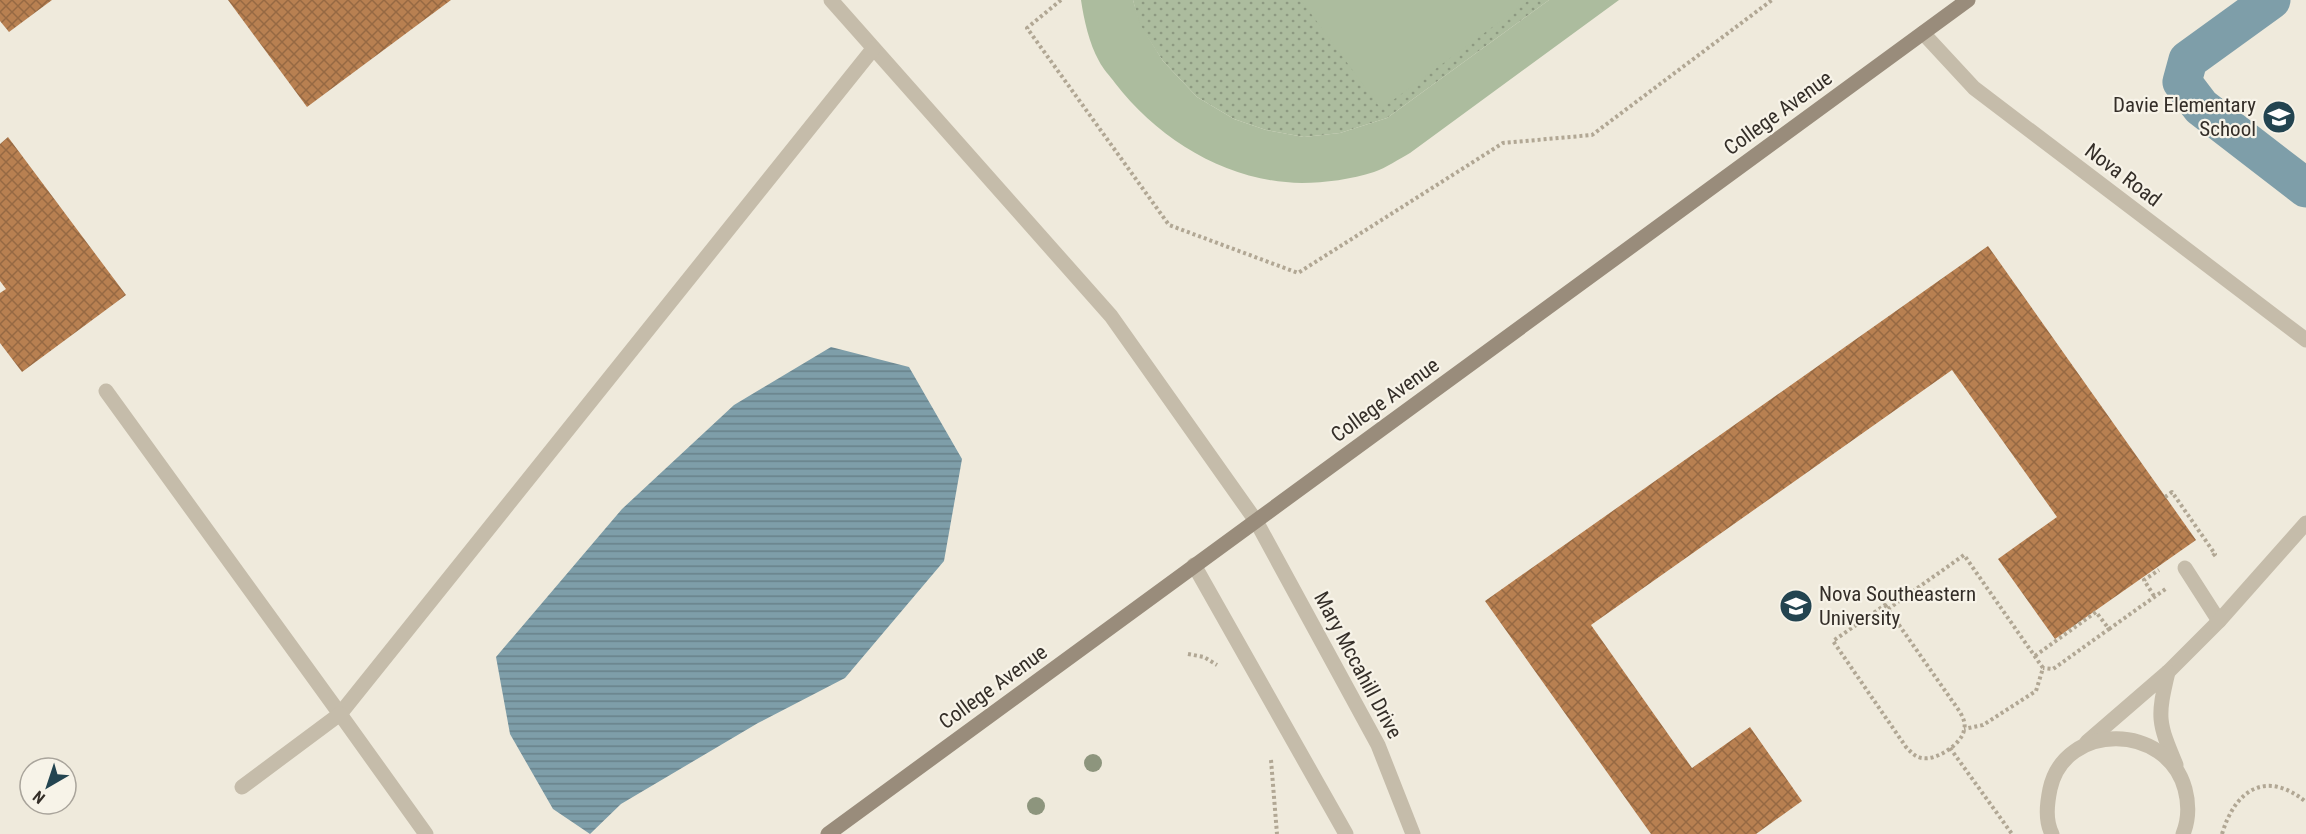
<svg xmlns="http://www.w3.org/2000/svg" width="2306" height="834" viewBox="0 0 2306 834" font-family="'Roboto Condensed',sans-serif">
	<defs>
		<pattern id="grass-dots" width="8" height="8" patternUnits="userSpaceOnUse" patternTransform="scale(1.5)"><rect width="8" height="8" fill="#acbc9e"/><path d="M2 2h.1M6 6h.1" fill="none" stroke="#8d9981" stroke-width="1.8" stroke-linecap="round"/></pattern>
		<pattern id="water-rules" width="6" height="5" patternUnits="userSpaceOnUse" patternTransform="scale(1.5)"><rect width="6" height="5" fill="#7e9ea9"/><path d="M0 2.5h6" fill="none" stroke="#68818a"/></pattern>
		<pattern id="building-cross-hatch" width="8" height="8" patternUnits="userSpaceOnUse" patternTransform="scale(1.5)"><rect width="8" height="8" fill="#b88051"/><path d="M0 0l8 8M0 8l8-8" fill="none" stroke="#966943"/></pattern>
	</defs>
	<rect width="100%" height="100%" fill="#efeadc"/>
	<polygon fill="url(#grass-dots)" points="1133,0 1549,0 1387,118 1340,133 1304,137 1266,130 1234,119 1197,97 1163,61 1139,24"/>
	<g fill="#acbc9e">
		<path d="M1081,0H1133L1140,24L1163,61L1197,97L1234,119L1266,130L1304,137L1340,133L1387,118L1549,0H1619L1410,153C1399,159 1386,168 1374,172C1352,179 1325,183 1302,183C1228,182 1160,141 1115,83C1110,76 1103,69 1099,61C1089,43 1084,20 1081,0Z"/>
		<polygon points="1301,0 1529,0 1381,109"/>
	</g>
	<polygon fill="url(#water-rules)" points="831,347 909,367 962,459 944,561 845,678 758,723 621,804 590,834 553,809 510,734 496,657 622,509 734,405"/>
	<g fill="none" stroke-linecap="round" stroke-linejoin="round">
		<polyline stroke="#7e9ea9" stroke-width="39" points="2271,0 2188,60 2182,82 2201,107 2306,188"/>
	</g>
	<g fill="url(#building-cross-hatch)">
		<polygon points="0,0 52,0 9,32 0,21"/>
		<polygon points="228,0 451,0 307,107"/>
		<polygon points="8,137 126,295 22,372 0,343 0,293 6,289 0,281 0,144"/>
		<polygon points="1988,246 2196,540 2055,639 1998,559 2057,517 1952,370 1591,625 1692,768 1750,727 1802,801 1756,834 1651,834 1485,601"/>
	</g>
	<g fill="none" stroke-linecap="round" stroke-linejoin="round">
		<g stroke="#b1a794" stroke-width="4" stroke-dasharray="3 3" stroke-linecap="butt">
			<polyline points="1061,0 1027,28 1169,225 1298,273 1503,143 1592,135 1772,0"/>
			<polyline points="2165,497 2172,492 2215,554 2211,557"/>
			<polyline points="2154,596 2144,580 2159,570"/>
			<path d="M1885,605L1960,712C1963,718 1966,723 1964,730C1962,744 1936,761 1922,758C1915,757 1911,752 1906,747L1833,641Z"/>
			<polyline points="1888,609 1964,555 2043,668 2036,691 1983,725 1964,729"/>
			<polyline points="2109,629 2167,588"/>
			<polyline points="1188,654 1204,657 1217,665"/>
			<polyline points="2035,656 2096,612 2109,629 2053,669 2043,668"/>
			<polyline points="1950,748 2012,834"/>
			<polyline points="1271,760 1277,834"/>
			<path d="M2222,834C2235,790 2266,769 2306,802"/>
		</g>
		<g stroke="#c5bcaa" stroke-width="15">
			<polyline points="831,0 1111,316 1256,521"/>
			<polyline points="106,391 340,714 873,49"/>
			<polyline points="2185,568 2219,621"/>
			<polyline points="2168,672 2219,621 2306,523"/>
			<path d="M2087,742L2168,672C2157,718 2158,722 2176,765"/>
			<polyline points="242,787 340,714 426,834"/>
			<path d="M2052,834C2045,820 2047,804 2050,789C2065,721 2167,723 2185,789C2189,804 2189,819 2183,834"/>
		</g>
		<g stroke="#c5bcaa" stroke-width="15">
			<polyline points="1923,33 1974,88 2306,340"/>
			<polyline points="1256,521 1378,745 1413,834"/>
			<polyline points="1194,565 1346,834"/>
		</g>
		<polyline stroke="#998c7b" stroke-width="15" points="828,834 1968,0"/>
	</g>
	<g fill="#8d957d">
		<circle cx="1093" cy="763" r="9"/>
		<circle cx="1036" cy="806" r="9"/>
	</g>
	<defs>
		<g id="school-disc" transform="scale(1.725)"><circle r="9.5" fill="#234450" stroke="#f7f3e8"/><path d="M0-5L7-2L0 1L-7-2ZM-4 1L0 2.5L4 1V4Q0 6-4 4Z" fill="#fff"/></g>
		<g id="university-disc" transform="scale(1.725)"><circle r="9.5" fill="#234450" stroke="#f7f3e8"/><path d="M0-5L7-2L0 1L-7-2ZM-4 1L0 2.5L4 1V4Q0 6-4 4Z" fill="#fff"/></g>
	</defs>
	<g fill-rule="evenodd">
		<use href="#school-disc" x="2279" y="117"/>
		<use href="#university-disc" x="1796" y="606"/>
	</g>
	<g text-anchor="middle" stroke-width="4.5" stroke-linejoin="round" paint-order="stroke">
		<g font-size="21" fill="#342e28" stroke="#f7f3e8" text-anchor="end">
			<text x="2256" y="112">Davie Elementary<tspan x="2256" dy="24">School</tspan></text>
			<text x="1819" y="601" text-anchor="start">Nova Southeastern<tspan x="1819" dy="24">University</tspan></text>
		</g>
		<g font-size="21" fill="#342e28" stroke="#f7f3e8">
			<text transform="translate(1778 113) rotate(-36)" y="7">College Avenue</text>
			<text transform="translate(2123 175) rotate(37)" y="7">Nova Road</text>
			<text transform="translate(1385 400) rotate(-36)" y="7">College Avenue</text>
			<text transform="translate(1358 665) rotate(62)" y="7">Mary Mccahill Drive</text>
			<text transform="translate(993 687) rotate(-36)" y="7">College Avenue</text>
		</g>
	</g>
	<g transform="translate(48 786) rotate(219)"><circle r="28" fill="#f7f3e8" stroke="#a9a49b" stroke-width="1.5"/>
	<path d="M0-4.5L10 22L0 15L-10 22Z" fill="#234450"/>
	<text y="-9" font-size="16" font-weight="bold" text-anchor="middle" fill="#342e28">N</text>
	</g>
</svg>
